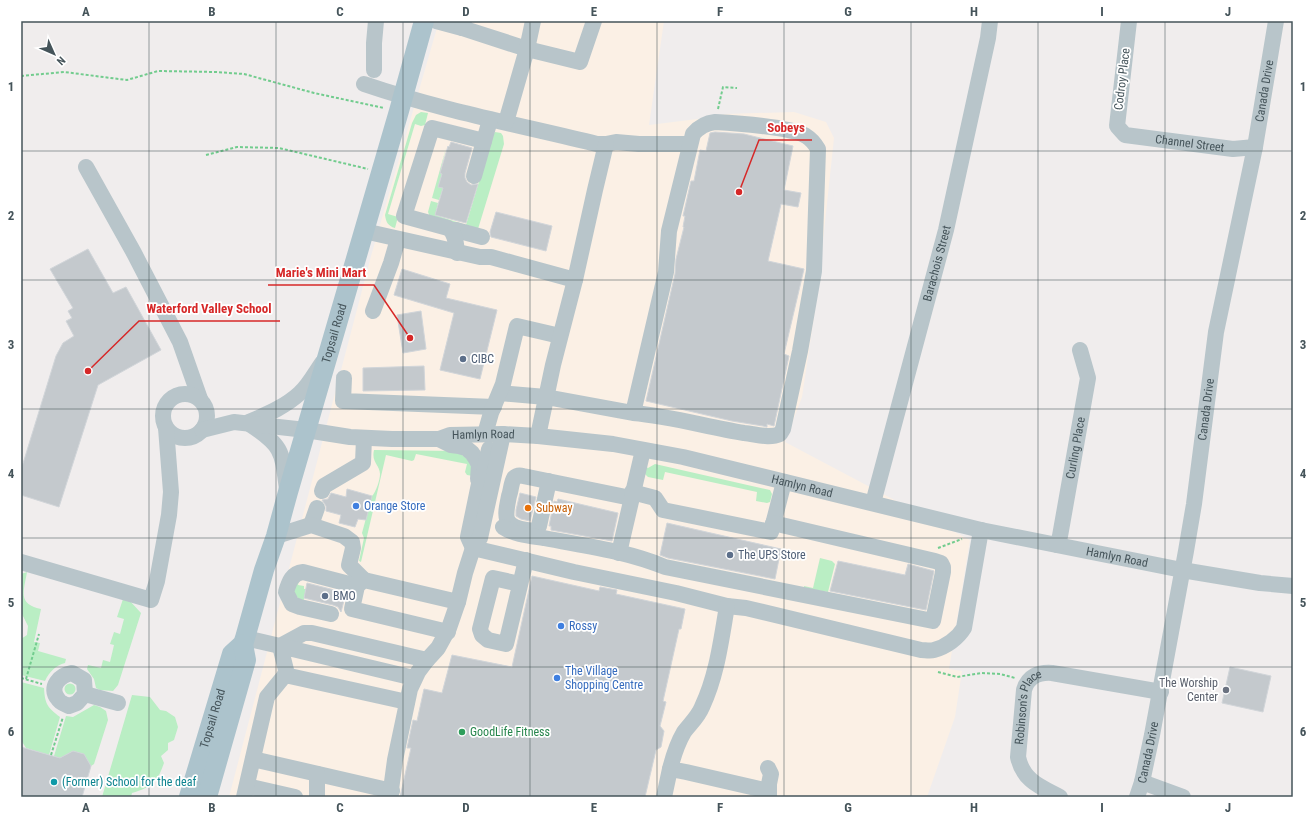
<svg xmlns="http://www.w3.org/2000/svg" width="1314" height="818" viewBox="0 0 1314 818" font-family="'Roboto Condensed',sans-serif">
	<rect width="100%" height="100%" fill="#f0eded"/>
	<polygon fill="#fbf0e5" points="439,21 664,21 649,125 705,118 725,114 794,112 826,122 834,138 817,297 802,397 785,442 970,540 949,669 962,671 955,717 927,797 229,797 371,256"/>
	<g fill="#baeec4">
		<path d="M421,112L428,113L425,125L421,126L415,124L388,214L398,217L395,228C388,226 386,222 385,215L412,123L416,115Z"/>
		<polygon points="495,132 501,133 503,136 504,144 478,229 430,217 428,212 431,201 438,203 435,215 466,225 493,135"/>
		<polygon points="446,148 440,173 442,174 438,187 443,188 439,200 432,198"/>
		<path d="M374,450L457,451L471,462L473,476L467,475L465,472L467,464L416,454L414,460L412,461L386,455L361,562L359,561L364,538L362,533L372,496C376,492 380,480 380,474C380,465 371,462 374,450Z"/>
		<polygon points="655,464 770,490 772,494 770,502 767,503 756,501 757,492 665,472 663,480 648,477 645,474 646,467 648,468"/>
		<polygon points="820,558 832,561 835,564 828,592 804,588 804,586 813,588"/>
		<path d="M27,572C24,591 17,604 41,609L34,642L40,643L38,651L66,659L65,663C56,665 49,672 45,681L21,675V639L27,635L28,626L22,614H21V574Z"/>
		<polygon points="300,577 298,585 304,586 304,589 306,589 303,603 291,591"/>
		<polygon points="123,599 129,600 141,613 118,685 113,691 100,690 96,688 94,679 87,669 88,665 101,668 103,660 110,662 114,645 110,644 114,632 120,634 124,619 117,617"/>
		<path d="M21,682L44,688C45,704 47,707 60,717L49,755L26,748L21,740Z"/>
		<circle cx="70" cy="689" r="5.5"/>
		<path d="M132,695L150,697L160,710L166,711L175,717L178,727L174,740L168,743V750L161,756L164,763C157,783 152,787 132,793L131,797H102Z"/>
		<polygon points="94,705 100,707 106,711 108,720 94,764 91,766 83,754 73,751 60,758 54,756 66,716 73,717"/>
	</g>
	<g fill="#c4c9cd" stroke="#d1d5d9">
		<polygon points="715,132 744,134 793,146 784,190 801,193 798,207 781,204 768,261 804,269 784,354 789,356 774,426 767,424 767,427 763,426 732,421 646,401 675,274 676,259 684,227 683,227 685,216 683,216 691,181 694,181 700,150 706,151 710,133"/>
		<polygon points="451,142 472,148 465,173 465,178 467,182 471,185 478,184 466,223 435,215 443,188 438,187 442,174 440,173 448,146 449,147"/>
		<polygon points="496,212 552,226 546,251 491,237 490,232"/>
		<polygon points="88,249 113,293 126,287 161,350 98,385 59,507 21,495 21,470 56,356 63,343 74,336 66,321 72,318 68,311 73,308 50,269"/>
		<polygon points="402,269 450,284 446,298 497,310 480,379 440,370 454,313 394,295"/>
		<polygon points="421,311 426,349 403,353 397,315"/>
		<polygon points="424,366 425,390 363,391 363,368"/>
		<polygon points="347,489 372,496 366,520 358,519 355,527 339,523 341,515 326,511 326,506 322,500 328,499 331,493 346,497"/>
		<polygon points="520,493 536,497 530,521 521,519 516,516 516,510"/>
		<polygon points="558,499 618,513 612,541 551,530 551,526 549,526 554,501 557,502"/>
		<polygon points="667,523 781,549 775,579 668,558 660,555"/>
		<polygon points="838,561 905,575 908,564 934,571 926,610 830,591"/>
		<polygon points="532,576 599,591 600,587 617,590 616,594 685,609 681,629 679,629 663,701 666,702 660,726 664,731 661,747 656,750 645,797 400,797 411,748 407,748 413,720 417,721 424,689 442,693 452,655 512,667"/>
		<polygon points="307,583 346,593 341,612 338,607 333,605 304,598"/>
		<polygon points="1230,667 1271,676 1263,712 1222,703"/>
		<polygon points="21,747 60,758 73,751 84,754 91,766 82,797 21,797"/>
	</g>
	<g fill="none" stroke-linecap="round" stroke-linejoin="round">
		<g stroke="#72cc8e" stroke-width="2" stroke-dasharray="3 2" stroke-linecap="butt">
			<polyline points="21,76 64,72 127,80 158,71 216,72 244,74 314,93 384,108"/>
			<polyline points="718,109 723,87 737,88"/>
			<polyline points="206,155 237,147 279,148 368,169"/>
			<polyline points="938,548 962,539"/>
			<polyline points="938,672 957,677 981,673 1000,674 1015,678"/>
			<polyline points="21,678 42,684"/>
			<polyline points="26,679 39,634"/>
			<polyline points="51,755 63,717"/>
		</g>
		<g stroke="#b8c5ca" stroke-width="16">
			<polyline points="436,21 462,28 464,21"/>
			<path id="s1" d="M1129,21L1117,126L1125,135L1233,149L1255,147"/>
			<polyline points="462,28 527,49 580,62 594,21"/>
			<polyline points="374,70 374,43 376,21"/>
			<path d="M364,84C440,110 519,125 597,144H606L616,142L639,144H690"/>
			<polyline points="506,122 527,49 533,21"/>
			<polyline points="86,167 134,253 180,342 200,399"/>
			<polyline points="474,176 484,141"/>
			<polyline points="451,230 456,230 482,237"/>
			<polyline points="364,231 480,257 491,257 575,280"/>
			<path d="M457,253C456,245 456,233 448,228L404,216L432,128L484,141L490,120"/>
			<polyline points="373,311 391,263 398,239"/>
			<polyline points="344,378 343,401 494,407"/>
			<path d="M500,393L546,397L633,413L666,272L669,231L693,134C699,127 705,123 715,122C733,123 792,127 806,136C811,139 815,144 818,149L814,271L800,351L783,429L780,434C769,439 756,434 744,433C707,427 670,416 633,413"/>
			<circle cx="185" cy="416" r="22"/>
			<path d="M247,423C265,415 285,407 300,393C309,385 315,373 322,363"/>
			<path d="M251,425C283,446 282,452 287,489"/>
			<path id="s2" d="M202,430L234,422L306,430L350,437L392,439H439L450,435L503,434L538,436L613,444L683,457L981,530L1182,570L1260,583L1293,586"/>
			<polyline points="485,434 491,413 503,384 517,326 560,336"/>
			<polyline points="538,436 553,365 575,280 595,190 606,144"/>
			<polyline points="439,439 451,445 459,446 466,448 472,453 476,459 479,465 478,479"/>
			<path d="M549,481L539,526C536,531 532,531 526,530C502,526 505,516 509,496C511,491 511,483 514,478C517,475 519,475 523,476L631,498"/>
			<polyline points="322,491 324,486 363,463 364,438"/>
			<polyline points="632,492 655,498 663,510 771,532 784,482"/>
			<path id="s3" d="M873,503L946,230L988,38L990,21"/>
			<polyline points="311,525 317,508"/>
			<path d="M503,527C515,535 531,536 544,538C585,546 627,551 665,567L933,621L943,572V567L941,563L935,561L773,523"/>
			<polyline points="276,536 311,525 344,536 352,542 353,548 349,565 364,580"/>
			<path id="s4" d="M1057,545L1060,536L1088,378L1080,350"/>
			<path d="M473,548L574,572L676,593L727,606L746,608L921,650C925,650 930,651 934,650C946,647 958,638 964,628L981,530"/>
			<polyline points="473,548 468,537 479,484 483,478 489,449"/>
			<polyline points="619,553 643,450"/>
			<polyline points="21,562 151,600 157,581 169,515 171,492 166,428"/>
			<polyline points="520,584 493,578 480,629 482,635 488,640 506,644 526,560"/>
			<path d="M727,606C721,641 717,675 702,707C698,717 690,724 684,732C677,744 673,757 670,769L686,772L760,789L767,797"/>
			<path d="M331,614L300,607L292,604L286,592C289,582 292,573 303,572L357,586"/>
			<polyline points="448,632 352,609 357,586 364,580 458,602"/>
			<polyline points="245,638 280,646 304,633 312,633 427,660"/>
			<path d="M72,673L84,680L85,694L77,703L69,706C65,704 60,703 58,699C48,687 60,675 72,673Z"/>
			<polyline points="285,675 286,670 280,646 414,678"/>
			<polyline points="85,694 118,703"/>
			<polyline points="253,759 392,791"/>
			<polyline points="768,768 771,774 769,784 769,797"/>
			<polyline points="1142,782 1183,797"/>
			<polyline points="247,786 295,797"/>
			<polyline points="244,797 267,697 285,675 407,702"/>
			<polyline points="317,797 317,774"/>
			<polyline points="390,797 395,760 410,689 418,672 427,660 438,648 449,628 458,602 465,573 473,548 480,538 503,434"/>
			<polyline points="664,797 670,769"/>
			<path id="s5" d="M1060,797C1041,787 1023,781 1018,757L1024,690C1028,676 1039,672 1052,673L1161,692"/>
			<path id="s6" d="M1137,797L1142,782L1152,735L1186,551L1194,504L1216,332L1255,147L1276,21"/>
		</g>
		<g stroke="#acc3cc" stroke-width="20">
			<path id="s7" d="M189,797L232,654L243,644L245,638L264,570L276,536L288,492L399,111L424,21"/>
			<polyline points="207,797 246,660 243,644"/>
		</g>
	</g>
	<path fill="none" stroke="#45545a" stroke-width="1" stroke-opacity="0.55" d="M149,21V797M276,21V797M403,21V797M530,21V797M657,21V797M784,21V797M911,21V797M1038,21V797M1165,21V797M21,151H1293M21,280H1293M21,409H1293M21,538H1293M21,667H1293"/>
	<g fill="#5c6f8a" stroke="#fff" stroke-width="1.5">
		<circle cx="463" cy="359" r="4"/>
		<circle cx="730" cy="555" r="4"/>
		<circle cx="325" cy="596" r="4"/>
	</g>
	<g fill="#3f7fe0" stroke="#fff" stroke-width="1.5">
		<circle cx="356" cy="506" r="4"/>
		<circle cx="561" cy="626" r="4"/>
		<circle cx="557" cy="678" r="4"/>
	</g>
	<circle fill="#e8710a" stroke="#fff" stroke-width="1.5" cx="528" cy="508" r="4"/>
	<circle fill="#6b7280" stroke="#fff" stroke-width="1.5" cx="1226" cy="690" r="4"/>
	<circle fill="#2e9e5b" stroke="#fff" stroke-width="1.5" cx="462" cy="732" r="4"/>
	<circle fill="#0f9aa8" stroke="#fff" stroke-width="1.5" cx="54" cy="782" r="4"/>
	<g text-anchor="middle" stroke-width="3.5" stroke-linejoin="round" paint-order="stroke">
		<g font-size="12" fill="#45545a" stroke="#fff">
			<text transform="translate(1122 79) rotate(-83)" y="4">Codroy Place</text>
			<text dy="4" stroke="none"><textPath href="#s6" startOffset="718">Canada Drive</textPath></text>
			<text dy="4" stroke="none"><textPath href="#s1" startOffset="183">Channel Street</textPath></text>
			<text dy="4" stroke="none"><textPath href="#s3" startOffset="248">Barachois Street</textPath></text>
			<text dy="4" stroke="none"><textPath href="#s7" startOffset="488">Topsail Road</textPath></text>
			<text dy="4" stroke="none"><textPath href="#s6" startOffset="394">Canada Drive</textPath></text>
			<text dy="4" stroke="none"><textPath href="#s2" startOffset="284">Hamlyn Road</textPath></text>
			<text dy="4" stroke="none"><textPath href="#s4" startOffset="99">Curling Place</textPath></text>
			<text dy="4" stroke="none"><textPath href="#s2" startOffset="608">Hamlyn Road</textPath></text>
			<text dy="4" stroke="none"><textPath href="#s2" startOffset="931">Hamlyn Road</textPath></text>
			<text dy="4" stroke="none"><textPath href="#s5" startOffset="113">Robinson's Place</textPath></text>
			<text dy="4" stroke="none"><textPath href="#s7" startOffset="82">Topsail Road</textPath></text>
			<text dy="4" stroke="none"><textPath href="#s6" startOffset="46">Canada Drive</textPath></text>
		</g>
		<g font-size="12" fill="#4e5e75" stroke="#fff" text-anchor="start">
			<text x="471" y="363">CIBC</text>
			<text x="738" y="559">The UPS Store</text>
			<text x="333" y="600">BMO</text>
		</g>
		<g font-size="12" fill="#366cbe" stroke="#fff" text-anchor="start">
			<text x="364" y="510">Orange Store</text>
			<text x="569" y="630">Rossy</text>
			<text x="565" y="675">The Village<tspan x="565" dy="14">Shopping Centre</tspan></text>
		</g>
		<g font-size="12" fill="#c56008" stroke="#fff" text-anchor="start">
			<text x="536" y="512">Subway</text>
		</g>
		<g font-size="12" fill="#5b616d" stroke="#fff" text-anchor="end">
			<text x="1218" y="687">The Worship<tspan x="1218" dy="14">Center</tspan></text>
		</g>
		<g font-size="12" fill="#27864d" stroke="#fff" text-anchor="start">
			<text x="470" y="736">GoodLife Fitness</text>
		</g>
		<g font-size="12" fill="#0d838f" stroke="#fff" text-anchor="start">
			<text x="62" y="786">(Former) School for the deaf</text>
		</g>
	</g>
	<path fill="none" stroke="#d62828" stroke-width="1.5" d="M739 192L759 140H812M410 338L374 285H268M88 371L139 321H280"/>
	<g fill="#d62828" stroke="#fff" stroke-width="1.5">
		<circle cx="739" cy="192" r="4"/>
		<circle cx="410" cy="338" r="4"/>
		<circle cx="88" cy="371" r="4"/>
	</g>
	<g font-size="13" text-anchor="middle" font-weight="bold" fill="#d62828" stroke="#fff" stroke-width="3.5" stroke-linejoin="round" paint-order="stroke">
		<text x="786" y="132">Sobeys</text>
		<text x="321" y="277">Marie's Mini Mart</text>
		<text x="209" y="313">Waterford Valley School</text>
	</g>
	<rect width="1314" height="818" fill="none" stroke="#ffffff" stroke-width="44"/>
	<g transform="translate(54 54) rotate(135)" stroke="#ffffff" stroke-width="3" paint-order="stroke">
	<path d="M0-3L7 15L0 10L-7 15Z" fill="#45545a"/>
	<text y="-6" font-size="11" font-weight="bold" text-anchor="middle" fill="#45545a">N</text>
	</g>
	<rect x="22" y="22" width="1270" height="774" fill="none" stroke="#45545a" stroke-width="1.5"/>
	<g font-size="13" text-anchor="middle" font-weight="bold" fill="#45545a">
		<text x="86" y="16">A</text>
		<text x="212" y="16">B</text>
		<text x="340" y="16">C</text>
		<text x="466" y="16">D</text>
		<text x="594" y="16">E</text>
		<text x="720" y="16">F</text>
		<text x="848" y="16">G</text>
		<text x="974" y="16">H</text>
		<text x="1102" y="16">I</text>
		<text x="1228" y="16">J</text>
		<text x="11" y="91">1</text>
		<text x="1303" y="91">1</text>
		<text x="11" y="220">2</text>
		<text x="1303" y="220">2</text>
		<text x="11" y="349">3</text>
		<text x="1303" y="349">3</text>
		<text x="11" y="478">4</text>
		<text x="1303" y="478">4</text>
		<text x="11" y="607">5</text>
		<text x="1303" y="607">5</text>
		<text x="11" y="736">6</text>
		<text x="1303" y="736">6</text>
		<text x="86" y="812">A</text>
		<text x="212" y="812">B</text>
		<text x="340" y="812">C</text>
		<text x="466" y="812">D</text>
		<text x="594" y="812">E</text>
		<text x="720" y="812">F</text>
		<text x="848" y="812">G</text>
		<text x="974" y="812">H</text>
		<text x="1102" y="812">I</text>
		<text x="1228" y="812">J</text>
	</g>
</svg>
